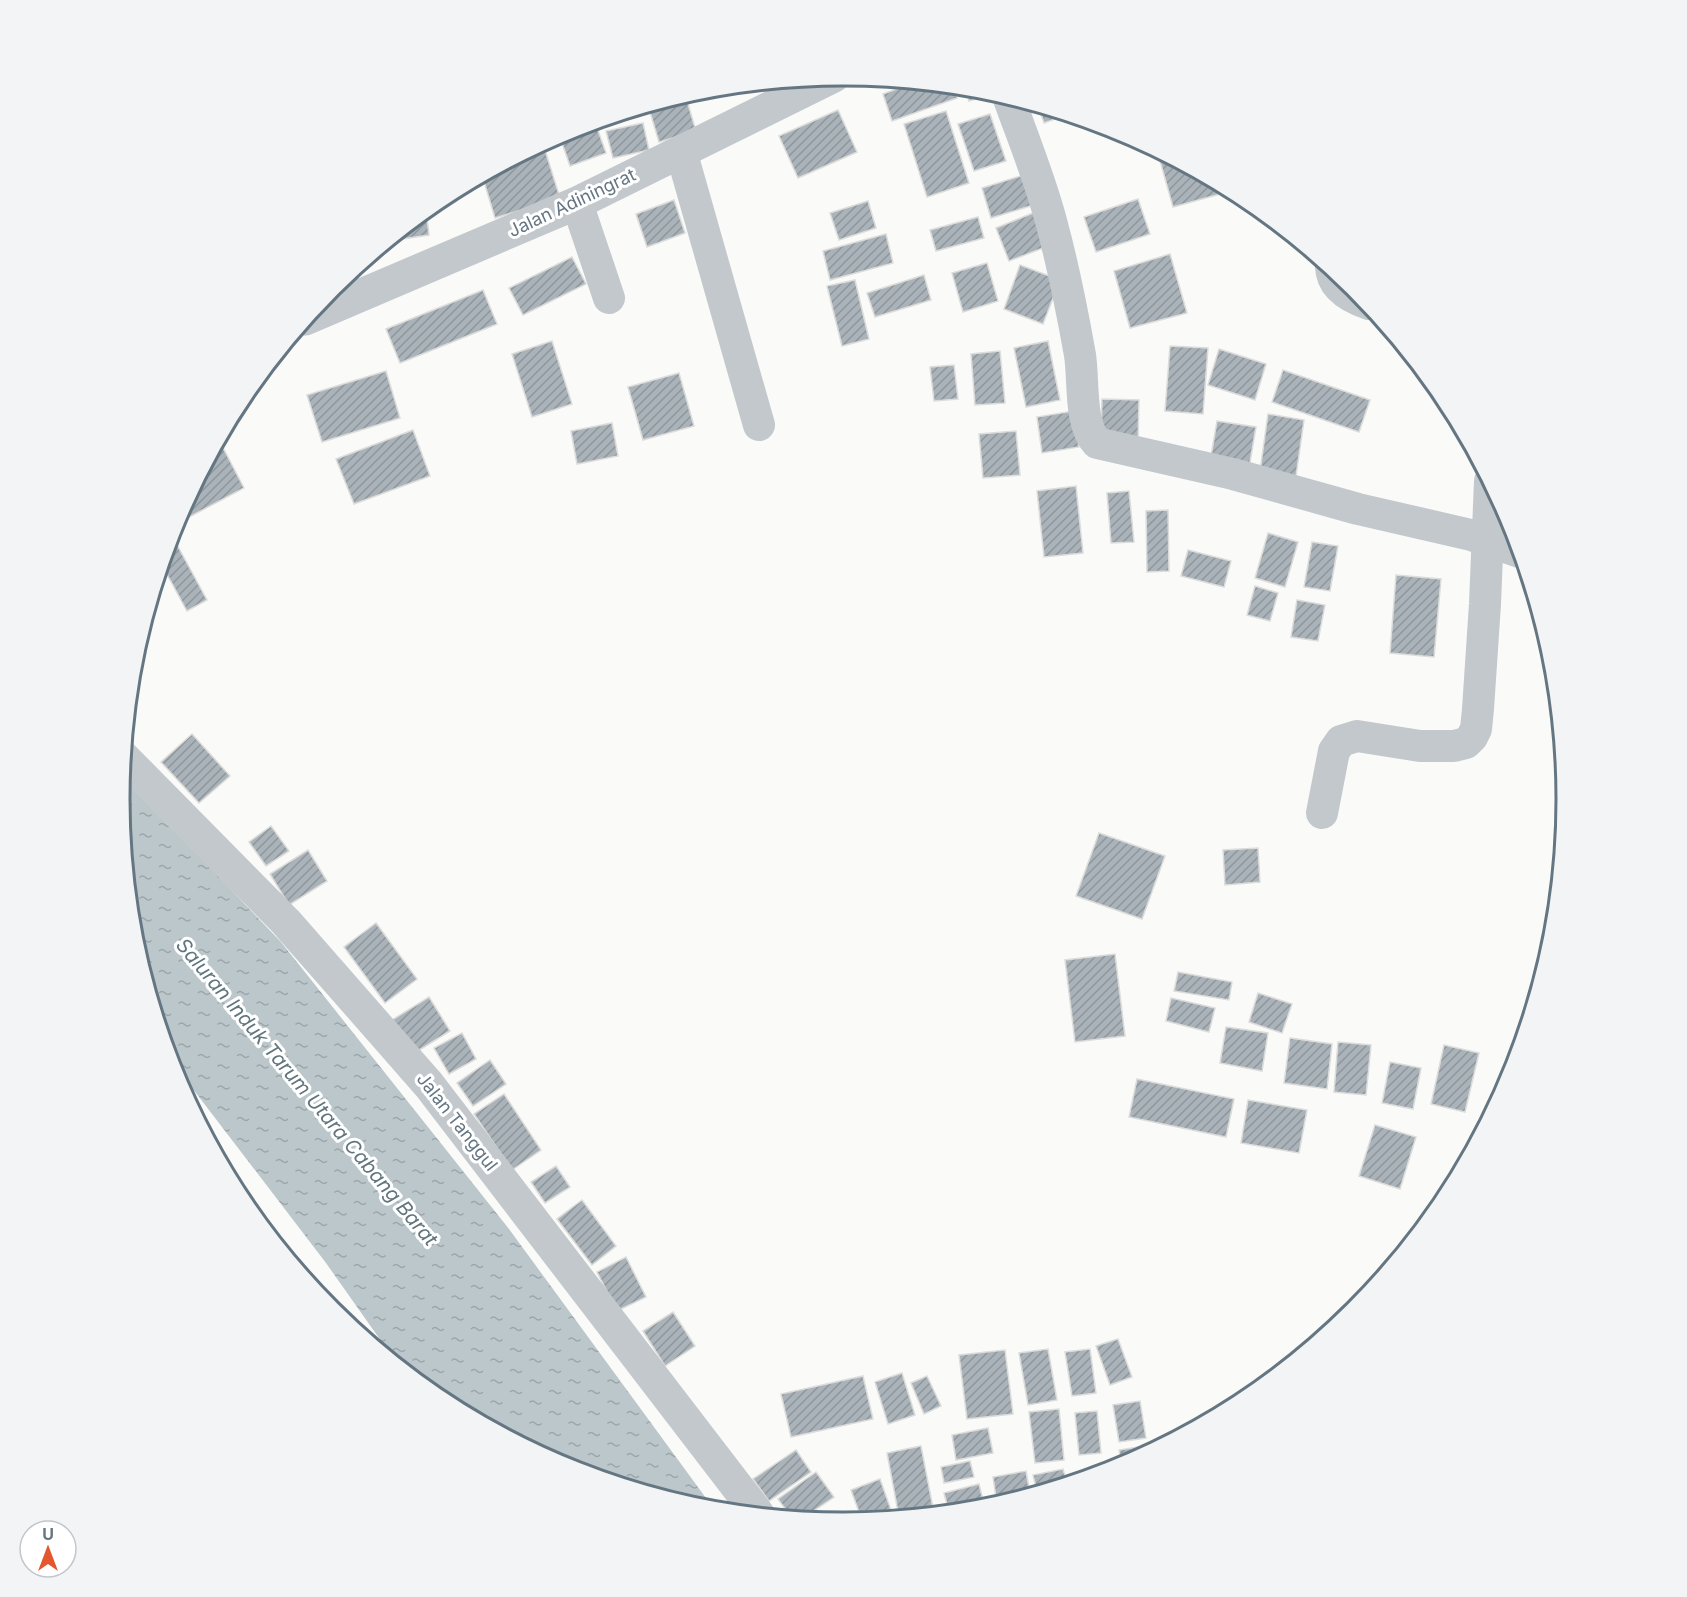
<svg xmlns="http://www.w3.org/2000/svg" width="1687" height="1597" viewBox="0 0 1687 1597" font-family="Inter,sans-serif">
	<defs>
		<pattern id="water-ripples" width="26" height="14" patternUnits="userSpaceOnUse" patternTransform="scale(1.5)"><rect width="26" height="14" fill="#bbc7cb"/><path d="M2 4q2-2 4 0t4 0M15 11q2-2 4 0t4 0" fill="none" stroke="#9ca6aa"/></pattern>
		<pattern id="building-hatch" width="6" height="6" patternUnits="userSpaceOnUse" patternTransform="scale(1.5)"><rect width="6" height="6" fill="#aab3b9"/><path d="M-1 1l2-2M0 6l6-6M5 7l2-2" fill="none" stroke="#8e969c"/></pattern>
	</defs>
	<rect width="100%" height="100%" fill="#fafaf8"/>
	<polygon fill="url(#water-ripples)" points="122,775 281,942 509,1229 714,1509 702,1508 566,1467 441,1400 398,1365 326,1263 170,1059 134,939 120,798"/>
	<g fill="url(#building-hatch)" stroke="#dcdcda" stroke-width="1.5">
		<polygon points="916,82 953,86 957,98 892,121 883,94"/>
		<polygon points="965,87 985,89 996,92 969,101"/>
		<polygon points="685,94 696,131 659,142 648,105"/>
		<polygon points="1038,105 1068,114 1044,123"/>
		<polygon points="838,110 857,152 798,178 779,136"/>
		<polygon points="946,111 969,183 927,197 904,124"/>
		<polygon points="990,114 1006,161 974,171 958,124"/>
		<polygon points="595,122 606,153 570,166 559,134"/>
		<polygon points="643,123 649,150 613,158 606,131"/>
		<polygon points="545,150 560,198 495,218 482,175 511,160"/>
		<polygon points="1157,150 1230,189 1231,191 1173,207"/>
		<polygon points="1027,174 1037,204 991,218 982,188"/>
		<polygon points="1138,199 1150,234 1096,252 1084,217"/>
		<polygon points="674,200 685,233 647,247 636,214"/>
		<polygon points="868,201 876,228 839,240 830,213"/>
		<polygon points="426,210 429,235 388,241"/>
		<polygon points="1038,211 1051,245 1009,261 996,228"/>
		<polygon points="978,217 984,238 936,251 930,230"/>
		<polygon points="886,234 893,263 830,280 823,251"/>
		<polygon points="1170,254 1187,313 1130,328 1114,271"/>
		<polygon points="572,257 586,284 523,315 509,288"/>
		<polygon points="987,263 998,301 963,312 952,273"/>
		<polygon points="1020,265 1060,280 1043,324 1004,309"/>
		<polygon points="924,275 931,300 875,317 867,293"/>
		<polygon points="855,280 869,339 842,346 827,286"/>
		<polygon points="483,290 497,324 400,363 386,329"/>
		<polygon points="552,341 572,404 532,417 512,354"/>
		<polygon points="1048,341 1060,400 1026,407 1014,348"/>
		<polygon points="1170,346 1208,348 1203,414 1165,411"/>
		<polygon points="1219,349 1266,364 1255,400 1208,385"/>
		<polygon points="1000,351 1005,403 975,405 971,354"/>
		<polygon points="954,365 958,399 934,401 930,367"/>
		<polygon points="1283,370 1370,400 1359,432 1272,402"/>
		<polygon points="386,371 400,418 322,442 307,395"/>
		<polygon points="679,373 694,426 643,440 628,387"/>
		<polygon points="1102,399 1139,400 1138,441 1101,440"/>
		<polygon points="1073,411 1079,447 1042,453 1037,417"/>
		<polygon points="1268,414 1304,420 1296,476 1260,471"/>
		<polygon points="1217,421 1256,427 1249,468 1210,462"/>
		<polygon points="612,423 618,456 577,464 571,431"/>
		<polygon points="413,430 430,476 354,504 336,459"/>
		<polygon points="1016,431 1020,475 983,478 979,434"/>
		<polygon points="219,440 244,488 174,525 175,521"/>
		<polygon points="1076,486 1083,553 1044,557 1037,491"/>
		<polygon points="1129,491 1134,542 1111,543 1107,493"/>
		<polygon points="1168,510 1169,571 1147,572 1146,511"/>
		<polygon points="1268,533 1298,542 1285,587 1255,578"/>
		<polygon points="1312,542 1338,546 1330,591 1304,587"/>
		<polygon points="176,543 207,600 187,611 162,565 167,548"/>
		<polygon points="1188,550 1231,561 1224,587 1181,576"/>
		<polygon points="1396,575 1441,579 1434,657 1390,653"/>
		<polygon points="1255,586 1278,593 1270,621 1247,615"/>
		<polygon points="1297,600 1325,605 1318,641 1291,637"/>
		<polygon points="192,734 230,776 199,803 161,762"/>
		<polygon points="271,826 289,851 266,866 249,842"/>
		<polygon points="1099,833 1165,856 1142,919 1076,896"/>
		<polygon points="1258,848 1260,882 1225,885 1223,850"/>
		<polygon points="308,850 327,881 289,905 270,874"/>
		<polygon points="376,923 417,979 385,1003 344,947"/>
		<polygon points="1115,954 1125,1036 1075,1042 1065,960"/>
		<polygon points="1178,972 1232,982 1229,1000 1174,991"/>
		<polygon points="1258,993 1292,1004 1282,1033 1249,1022"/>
		<polygon points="429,997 450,1031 413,1054 392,1020"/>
		<polygon points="1171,998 1215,1008 1209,1032 1166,1021"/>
		<polygon points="1226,1027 1268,1033 1262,1071 1220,1063"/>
		<polygon points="462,1033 476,1059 449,1074 434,1048"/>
		<polygon points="1290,1038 1332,1044 1327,1089 1284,1083"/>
		<polygon points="1338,1042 1371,1045 1366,1095 1334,1092"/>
		<polygon points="1444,1045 1479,1053 1465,1112 1431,1104"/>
		<polygon points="490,1060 506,1084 473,1106 457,1083"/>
		<polygon points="1390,1062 1421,1068 1413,1109 1382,1103"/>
		<polygon points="1137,1079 1234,1099 1226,1137 1129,1117"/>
		<polygon points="504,1094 541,1150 512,1170 474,1114"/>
		<polygon points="1248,1100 1307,1110 1299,1153 1241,1143"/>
		<polygon points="1375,1125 1416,1137 1400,1189 1359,1176"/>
		<polygon points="556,1166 570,1187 545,1203 531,1182"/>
		<polygon points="582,1200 616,1246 592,1265 557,1219"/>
		<polygon points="626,1257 646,1297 617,1311 597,1272"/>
		<polygon points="673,1312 695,1346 665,1366 643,1331"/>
		<polygon points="1118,1339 1132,1377 1110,1385 1096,1346"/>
		<polygon points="1048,1349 1057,1400 1028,1405 1019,1353"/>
		<polygon points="1090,1349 1096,1393 1072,1396 1065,1352"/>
		<polygon points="1005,1350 1013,1414 967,1419 959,1355"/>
		<polygon points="902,1373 915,1415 888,1424 875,1382"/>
		<polygon points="863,1376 873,1419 791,1437 781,1394"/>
		<polygon points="927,1376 941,1406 924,1414 911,1383"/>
		<polygon points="1140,1401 1146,1438 1119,1442 1113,1405"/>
		<polygon points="1059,1409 1064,1460 1035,1463 1029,1412"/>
		<polygon points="1097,1411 1101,1453 1079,1455 1075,1413"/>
		<polygon points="988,1428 993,1453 956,1460 952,1435"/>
		<polygon points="1150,1445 1151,1450 1122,1466 1119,1450"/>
		<polygon points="921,1446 934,1513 899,1517 887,1453"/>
		<polygon points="796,1450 811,1472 769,1501 753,1479"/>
		<polygon points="970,1461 974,1477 944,1483 941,1467"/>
		<polygon points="1063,1469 1067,1483 1037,1492 1033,1475"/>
		<polygon points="1026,1471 1030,1494 997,1504 993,1477"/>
		<polygon points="816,1472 834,1497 803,1518 791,1517 778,1499"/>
		<polygon points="880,1479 891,1510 862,1520 851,1490"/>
		<polygon points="979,1484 985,1508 949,1512 944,1493"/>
		<polygon points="833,1512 839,1522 820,1520"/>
	</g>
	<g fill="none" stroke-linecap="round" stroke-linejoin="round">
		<g stroke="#c3c8cc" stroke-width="32">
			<path d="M1008,96C1023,138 1040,179 1051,221C1063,265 1072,310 1080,355C1084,381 1079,424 1097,443L1233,474L1358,509L1471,535L1522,553"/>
			<polyline points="681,151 759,425"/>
			<polyline points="577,203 609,298"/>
			<path d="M1331,267C1332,288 1351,298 1369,304"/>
			<polyline points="1322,813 1334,751 1341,741 1357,736 1420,746 1454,746 1466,743 1472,737 1476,729 1478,709 1485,604 1490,481"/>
		</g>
		<g stroke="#c3c8cc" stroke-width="33">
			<polyline points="305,319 577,203 834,76"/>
			<polyline points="124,758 286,922 429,1085 758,1514"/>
		</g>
	</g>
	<g text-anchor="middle" stroke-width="6" stroke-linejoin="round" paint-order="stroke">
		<g font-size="18" fill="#657683" stroke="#fff">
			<text transform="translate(572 203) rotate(-25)" y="6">Jalan Adiningrat</text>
			<text transform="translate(457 1122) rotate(52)" y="6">Jalan Tanggul</text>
		</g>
		<g font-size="20" font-style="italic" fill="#60757c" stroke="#fff">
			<text transform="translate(307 1092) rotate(50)" y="7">Saluran Induk Tarum Utara Cabang Barat</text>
		</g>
	</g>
	<path d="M0 0H1687V1597H0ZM130 799a713 713 0 1 1 1426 0a713 713 0 1 1-1426 0Z" fill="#f3f4f5" fill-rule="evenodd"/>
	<path fill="none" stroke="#657683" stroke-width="3" d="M130 799a713 713 0 1 1 1426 0a713 713 0 1 1-1426 0Z"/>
	<g transform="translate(48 1549)"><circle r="28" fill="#ffffff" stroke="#c1c8cd" stroke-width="1.5"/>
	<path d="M0-4.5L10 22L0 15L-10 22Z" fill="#e4572e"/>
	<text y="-9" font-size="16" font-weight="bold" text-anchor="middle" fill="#657683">U</text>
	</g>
</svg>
